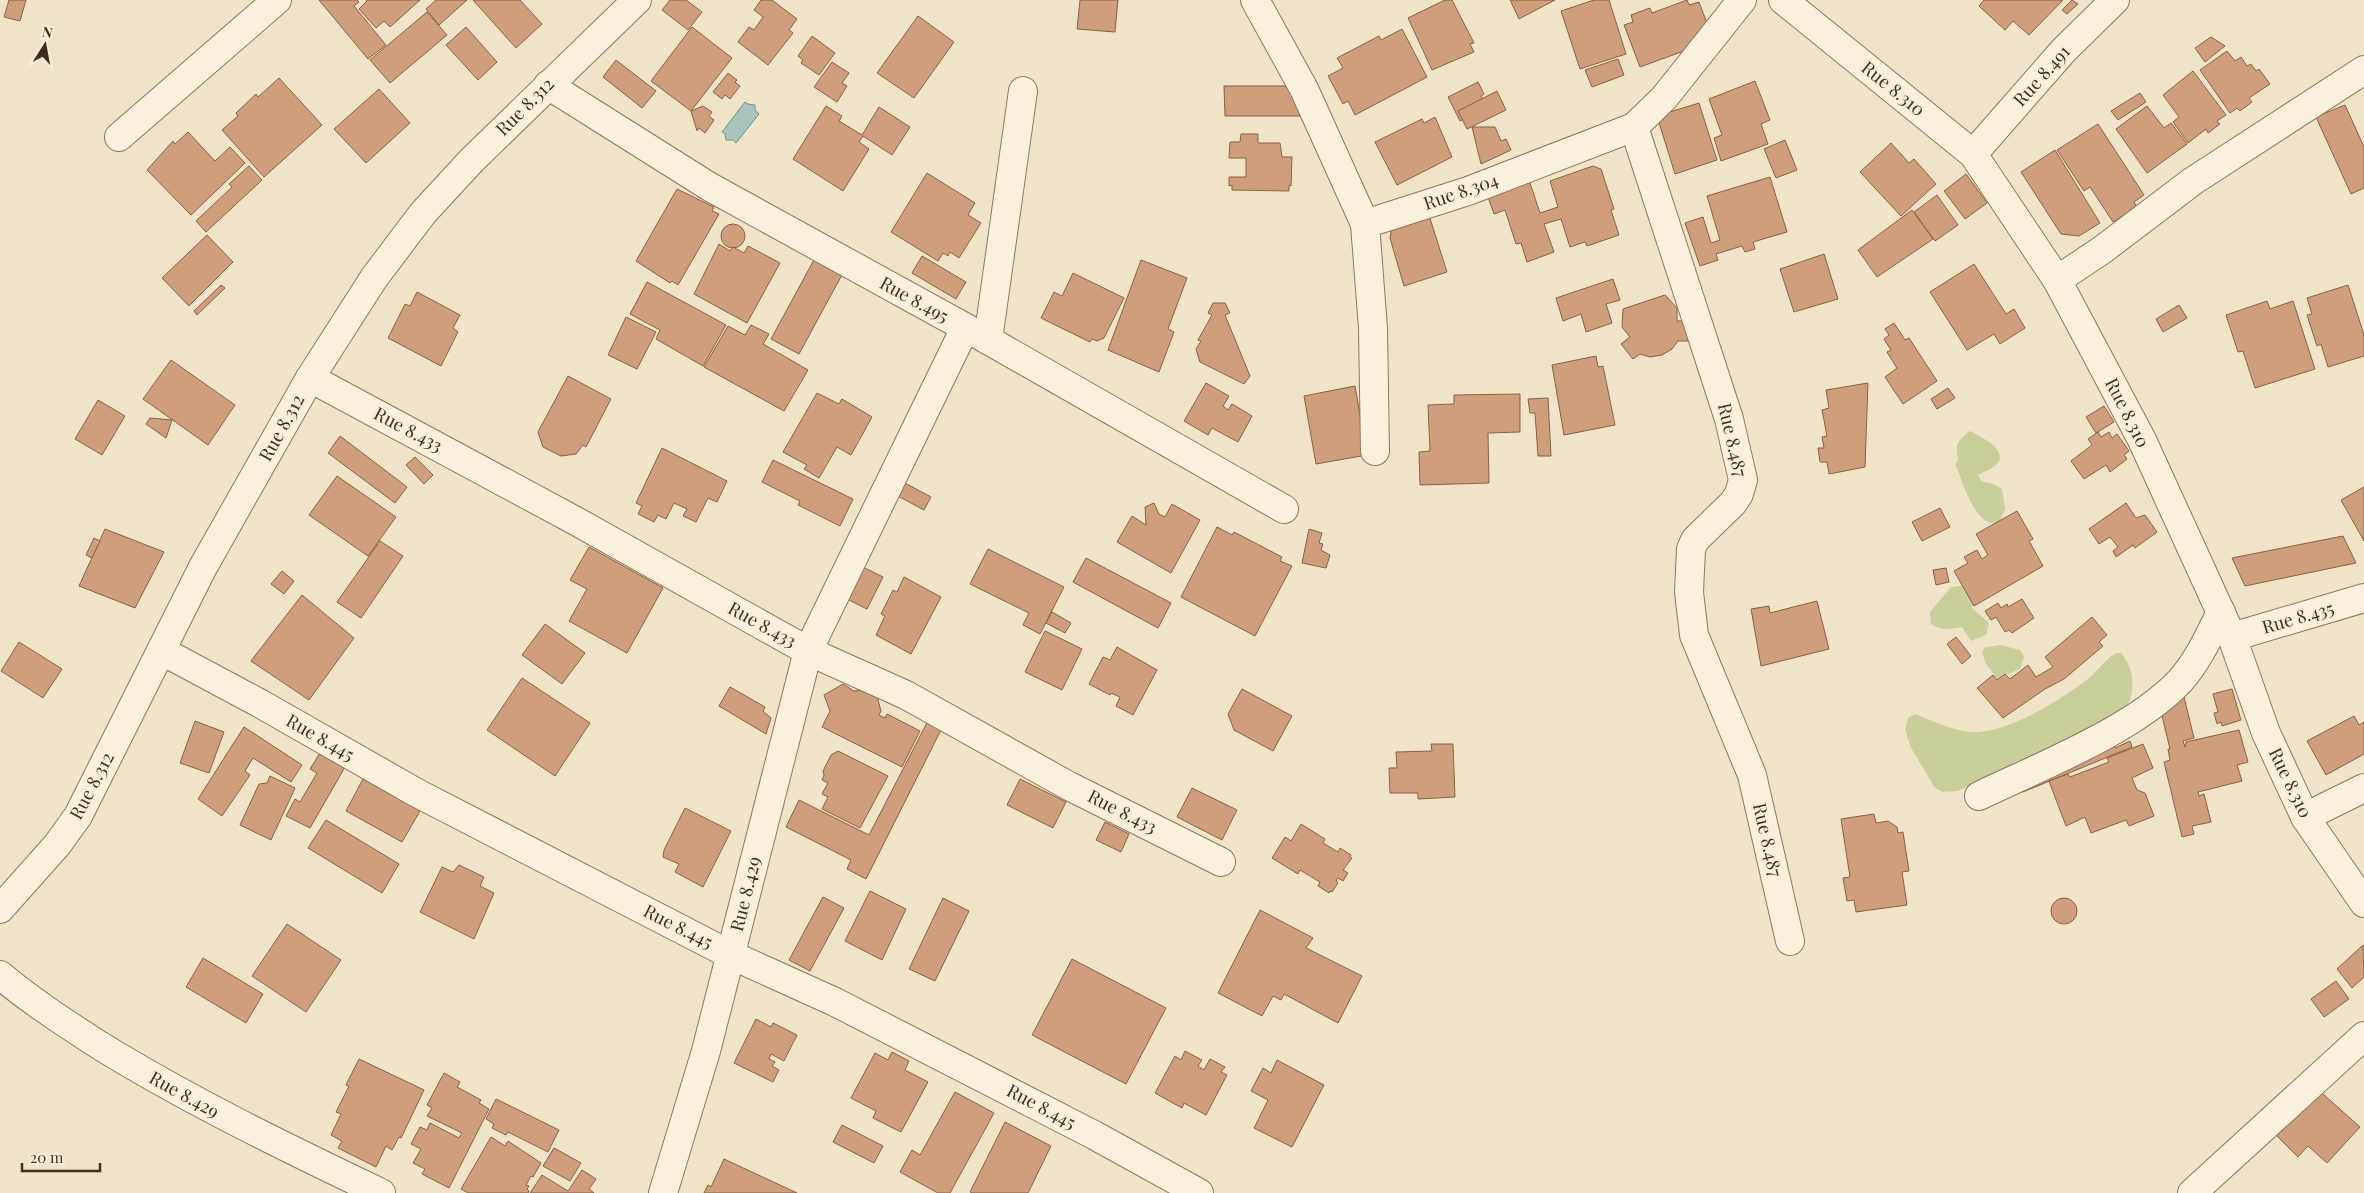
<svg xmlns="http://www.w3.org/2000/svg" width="2364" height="1193" viewBox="0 0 2364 1193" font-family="'Playfair Display',serif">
	<rect width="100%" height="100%" fill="#f0e4c8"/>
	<g fill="#c9cf9b">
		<path d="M1970,431C1979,436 2011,450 1996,465C1992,469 1984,472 1978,475L1981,481L1994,484L2002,489L2005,509L1999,523C1975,529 1963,481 1955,464L1958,460C1955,444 1957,441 1970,431Z"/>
		<path d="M1969,585L1974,592L1972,608L1989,623L1986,635L1971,641L1962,627C1950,629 1941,631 1931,624L1930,612L1951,587Z"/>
		<polygon points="2001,645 2020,650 2024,657 2020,669 1997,679 1986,664 1982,652 1986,647"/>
		<path d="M2116,653H2121C2140,675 2134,707 2113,724L2025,758L1958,791L1943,792L1935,788L1911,748L1905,730L1908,718L1915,714C1930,720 1946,727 1962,731C2002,739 2058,701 2088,679C2098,671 2104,660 2116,653Z"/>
	</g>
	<polygon fill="#a9c4bc" stroke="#6f938a" points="745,102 748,104 755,105 755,110 759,114 736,143 733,140 726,140 725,134 722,132"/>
	<g fill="#cf9f7d" stroke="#8d5f41">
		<polygon points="9,0 26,0 20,21 4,17"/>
		<polygon points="319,0 357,0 359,2 354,6 386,45 368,59"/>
		<polygon points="366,0 420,0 390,27 384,21 376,28 359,9 367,1"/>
		<polygon points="436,0 467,0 439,25 426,9"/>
		<polygon points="473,0 520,0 542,24 516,48"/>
		<polygon points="670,0 686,0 702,12 688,30 662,10"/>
		<polygon points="761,0 772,0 797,19 789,30 793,33 768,65 738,42 749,27 754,30 763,17 754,10"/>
		<polygon points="1080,0 1118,0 1115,32 1077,29"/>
		<polygon points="1445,0 1452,0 1474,43 1470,44 1474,52 1432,70 1408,18"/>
		<polygon points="1510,0 1555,0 1519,19"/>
		<polygon points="1594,0 1609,0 1626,54 1580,69 1561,11"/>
		<polygon points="1687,0 1689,5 1699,2 1711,34 1695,47 1640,67 1624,25 1633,22 1631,15 1650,8 1652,13"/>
		<polygon points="1984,0 2063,0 2029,35 2013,21 2005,30 1979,6"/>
		<polygon points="2072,0 2078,4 2067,14 2062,10"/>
		<polygon points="427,12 447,35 390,83 370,60"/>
		<polygon points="918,16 954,42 914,98 877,73"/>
		<polygon points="466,27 497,62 478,80 446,45"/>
		<polygon points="692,27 732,58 691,111 651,81"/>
		<polygon points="1402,29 1427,77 1355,115 1348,101 1343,104 1328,76 1343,68 1337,58 1379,36 1381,40"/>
		<polygon points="812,36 835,53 819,75 801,63 803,60 798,56"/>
		<polygon points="2211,37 2225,46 2205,62 2195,48"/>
		<polygon points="2227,51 2235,61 2241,57 2247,66 2251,64 2256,71 2259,69 2270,84 2249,98 2252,102 2240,111 2237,108 2230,113 2200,70"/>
		<polygon points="1618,59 1624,75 1592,87 1585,70"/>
		<polygon points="616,60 656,91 642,108 603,77"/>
		<polygon points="832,62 849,73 842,83 847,86 837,102 814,87"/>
		<polygon points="2193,71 2226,115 2217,121 2220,124 2208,133 2206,129 2188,143 2173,122 2179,117 2163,95"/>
		<polygon points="728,73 737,80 735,82 740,86 730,99 725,95 722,99 713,92"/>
		<polygon points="279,78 322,125 264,177 222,130 238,116 236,113 256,94 258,97"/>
		<polygon points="1755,81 1770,120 1761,124 1768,144 1721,161 1714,138 1722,135 1709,99"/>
		<polygon points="1478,82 1484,94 1481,96 1487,108 1460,121 1448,97"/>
		<polygon points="1224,86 1306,86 1306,116 1225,116"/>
		<polygon points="379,89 410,123 366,163 334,129"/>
		<polygon points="1497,91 1506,110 1467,129 1458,111"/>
		<polygon points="2140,93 2146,102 2118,120 2111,111"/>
		<polygon points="1699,103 1717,160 1675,174 1657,116"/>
		<polygon points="2345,105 2364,147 2364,188 2351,194 2316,117"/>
		<polygon points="703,106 712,112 709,116 714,120 705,133 699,128 697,131 691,111"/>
		<polygon points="826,106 842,116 839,121 862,135 879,107 910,127 892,155 863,136 859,142 869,149 843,191 793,159"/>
		<polygon points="2147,106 2164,128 2171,123 2187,144 2147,173 2116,129"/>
		<polygon points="1435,117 1452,157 1397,185 1375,142 1422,119 1424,123"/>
		<polygon points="2098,124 2144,195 2134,202 2137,207 2113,222 2090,187 2084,191 2057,150"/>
		<polygon points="1472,127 1495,127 1501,141 1506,139 1511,150 1481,164"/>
		<polygon points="188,132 215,161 230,147 245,163 191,215 147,170 173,141 175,144"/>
		<polygon points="1241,134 1258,134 1258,143 1280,143 1282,157 1292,157 1291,186 1289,185 1289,191 1232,190 1232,185 1229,186 1229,177 1246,177 1246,158 1229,158 1230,142 1240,142"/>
		<polygon points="1785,140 1797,170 1776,178 1764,149"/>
		<polygon points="1891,143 1909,163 1914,159 1936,184 1901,216 1860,172"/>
		<polygon points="2055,150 2100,223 2079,236 2061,234 2021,172"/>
		<polygon points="249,166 262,180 206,232 196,221 232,187 229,184"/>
		<polygon points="1593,166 1601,169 1614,209 1611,210 1619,235 1587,246 1585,242 1570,247 1561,219 1544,224 1554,252 1527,262 1521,243 1516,244 1505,210 1494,214 1482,180 1525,168 1540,213 1558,207 1550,181"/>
		<polygon points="927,173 975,203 968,215 981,223 959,258 950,252 948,256 943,253 938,261 891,232"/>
		<polygon points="1966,174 1987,203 1965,219 1944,191"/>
		<polygon points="1770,177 1787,232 1753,242 1755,249 1745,252 1742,246 1716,254 1718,260 1700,266 1685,223 1703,217 1711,243 1720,240 1707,196"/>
		<polygon points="677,189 714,207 712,211 719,214 678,285 672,281 670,283 636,261"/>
		<polygon points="1937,195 1958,225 1935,241 1914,212"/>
		<polygon points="1427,209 1447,272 1404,286 1390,238 1393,220"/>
		<polygon points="1912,210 1933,239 1877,277 1858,250"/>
		<circle cx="733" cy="236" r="12"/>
		<polygon points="207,235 233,262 189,306 162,278"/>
		<polygon points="719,244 730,251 733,247 744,253 748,246 780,263 747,323 694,294"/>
		<polygon points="1824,254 1838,299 1794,312 1780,269"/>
		<polygon points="922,256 966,282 956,299 912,273"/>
		<polygon points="815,258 843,273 799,354 771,339"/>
		<polygon points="1141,260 1187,278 1168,329 1174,332 1159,372 1108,350"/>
		<polygon points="1974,264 2006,314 2014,309 2025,328 2000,344 1994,334 1967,350 1930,292"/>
		<polygon points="1073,273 1124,298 1104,338 1097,341 1092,339 1090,342 1041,318 1054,292 1062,296"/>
		<polygon points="1613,279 1620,300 1606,304 1612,323 1586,332 1581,314 1563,321 1556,298"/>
		<polygon points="647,282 726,325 703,366 656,339 660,330 630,314"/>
		<polygon points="221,285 225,288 197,315 194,311"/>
		<polygon points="2348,285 2364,335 2364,356 2328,367 2321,344 2317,346 2307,315 2312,314 2307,298"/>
		<polygon points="417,292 460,315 453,328 458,332 441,366 388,338 405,304 410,306"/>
		<polygon points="1665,295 1677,308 1677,321 1688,321 1688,341 1678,341 1672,349 1662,355 1650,357 1640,354 1633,359 1621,344 1630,337 1622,327 1623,309"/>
		<polygon points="2267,301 2270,309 2293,301 2315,369 2255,388 2243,351 2238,352 2226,315"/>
		<polygon points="1213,303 1225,303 1230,313 1225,315 1250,376 1244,384 1200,362 1196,349 1201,341 1198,340 1212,315 1208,313"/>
		<polygon points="2179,305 2187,318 2163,332 2156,319"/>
		<polygon points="626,317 656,332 637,369 608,355"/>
		<polygon points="1894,323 1905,340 1909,338 1937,381 1903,404 1885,377 1897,368 1887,352 1891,350 1884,339 1889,335 1885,329"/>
		<polygon points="751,325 769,334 763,344 808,370 784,411 704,367 728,326 745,335"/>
		<polygon points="1596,356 1598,367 1603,366 1615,425 1564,435 1552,365"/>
		<polygon points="171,360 235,405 208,445 143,399"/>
		<polygon points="568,376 611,399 586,447 583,445 576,454 561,456 543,447 538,432"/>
		<polygon points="1206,383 1229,396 1223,406 1228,410 1232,404 1252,416 1238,442 1212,428 1208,435 1184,421"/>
		<polygon points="1868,383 1865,467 1829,474 1827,462 1820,462 1818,448 1824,448 1822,437 1827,436 1822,410 1829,408 1826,390"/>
		<polygon points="1355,386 1367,455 1316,464 1304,396"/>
		<polygon points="1948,388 1955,398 1937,409 1931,399"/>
		<polygon points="817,393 839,404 842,399 872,417 851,455 837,447 819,478 804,469 807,465 783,452"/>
		<polygon points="1520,394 1520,432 1488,433 1489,483 1420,485 1419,452 1430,451 1428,405 1454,404 1454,395"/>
		<polygon points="1548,398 1551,456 1538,456 1535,413 1530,413 1528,399"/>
		<polygon points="98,400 125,416 102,455 75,439"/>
		<polygon points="2104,406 2114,422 2096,433 2086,417"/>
		<polygon points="150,418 172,420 166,438 146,424"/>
		<polygon points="2098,432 2101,437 2109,432 2112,438 2117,434 2129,451 2124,455 2127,459 2110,472 2106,465 2084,479 2071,461 2092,445 2088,439"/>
		<polygon points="340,436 407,487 395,503 328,453"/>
		<polygon points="662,448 727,481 717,502 708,498 696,522 683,516 687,509 674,503 666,519 658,515 654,522 638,514 642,506 636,503"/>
		<polygon points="415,457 433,475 424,484 406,465"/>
		<polygon points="773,460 853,499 840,526 798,505 800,501 762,482"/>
		<polygon points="337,476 396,517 368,556 309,515"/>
		<polygon points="903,482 931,497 924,510 896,495"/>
		<polygon points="2364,487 2364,541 2341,500"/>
		<polygon points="1154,503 1159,514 1165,517 1172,504 1200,520 1171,573 1117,542 1132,516 1146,525 1145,507"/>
		<polygon points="2126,503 2136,518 2145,515 2157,532 2135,548 2133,545 2116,557 2113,551 2118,547 2110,537 2099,544 2089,529"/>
		<polygon points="1940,508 1950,527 1922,541 1912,522"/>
		<polygon points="2017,511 2033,539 2029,541 2043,566 1974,606 1954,571 1968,563 1964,557 1977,550 1982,559 1988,555 1976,534"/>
		<polygon points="1217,527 1232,535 1234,532 1282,557 1280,561 1292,566 1255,636 1181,597"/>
		<polygon points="105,529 164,552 135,608 79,586"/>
		<polygon points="1309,529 1322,533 1319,543 1323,544 1321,550 1330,555 1326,568 1302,563"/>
		<polygon points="2343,536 2356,563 2245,586 2232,558"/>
		<polygon points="94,538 100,541 92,558 86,555"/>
		<polygon points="380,541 403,556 361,618 337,602"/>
		<polygon points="589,547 663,588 627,653 569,621 587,589 570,580"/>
		<polygon points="988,549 1064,587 1040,634 1023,625 1029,613 970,584"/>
		<polygon points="1086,558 1171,603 1158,628 1073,582"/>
		<polygon points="863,567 883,577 867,609 847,599"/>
		<polygon points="1946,568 1949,582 1936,585 1933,570"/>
		<polygon points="282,571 294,581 284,594 271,584"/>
		<polygon points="904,577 941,597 911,654 876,635 885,616 881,614 893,590 897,592"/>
		<polygon points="302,595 354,638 309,700 251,661"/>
		<polygon points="2022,599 2034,618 2012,633 2009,630 2005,632 1996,617 1991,620 1985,611 1998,603 2001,608 2007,604 2008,607"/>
		<polygon points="1817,601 1829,649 1761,666 1751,609 1769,606 1770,613"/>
		<polygon points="1052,612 1071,623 1065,633 1046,623"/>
		<polygon points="2092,617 2107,635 2099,642 2103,646 2064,679 2045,689 2003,718 1977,688 1993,675 1997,680 2005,674 2010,679 2028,665 2036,677 2053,667 2045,657"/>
		<polygon points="545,624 585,653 562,684 522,655"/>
		<polygon points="1045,631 1082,649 1062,690 1025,672"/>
		<polygon points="1956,637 1971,656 1962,664 1947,644"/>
		<polygon points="19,642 62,669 43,698 1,671"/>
		<polygon points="1117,647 1157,670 1133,715 1116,706 1120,697 1111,693 1110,695 1089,684 1103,657 1110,660"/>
		<polygon points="2178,672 2194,738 2183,741 2185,747 2186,742 2239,730 2248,762 2237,765 2242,781 2198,792 2199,796 2204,794 2211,822 2192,826 2194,834 2182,837 2164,762 2170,760 2168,749 2170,749 2157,695"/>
		<polygon points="522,678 590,723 555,776 487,730"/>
		<polygon points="843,684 854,691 864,690 877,696 881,711 879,715 885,718 887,714 920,731 902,767 822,727 830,711 824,695"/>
		<polygon points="730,687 765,707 763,711 771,718 766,734 719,706"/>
		<polygon points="1242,689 1292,716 1273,751 1234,730 1228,714"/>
		<polygon points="2232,689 2241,720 2222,726 2221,722 2217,724 2214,713 2218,712 2213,694"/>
		<polygon points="932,713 946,720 866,879 847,869 851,860 786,827 799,800 869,835"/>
		<polygon points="2354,716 2359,725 2364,722 2364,754 2326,775 2307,741"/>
		<polygon points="195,721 224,732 209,773 180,763"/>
		<polygon points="244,727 302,765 291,782 253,758 245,771 250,775 222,816 198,799"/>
		<polygon points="2107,729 2115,748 2130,741 2132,747 2023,792 2016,775"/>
		<polygon points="1431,744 1453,744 1455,797 1418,799 1418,793 1390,793 1389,768 1397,768 1396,752 1432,751"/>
		<polygon points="2143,744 2153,768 2132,778 2137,790 2145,793 2154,816 2129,826 2126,820 2091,833 2085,817 2066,826 2049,781 2068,774 2070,777 2109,762 2107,758"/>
		<polygon points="838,751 888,776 860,828 822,809 828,797 822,794 828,783 822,780 824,775 823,771 831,755"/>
		<polygon points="320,753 345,767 310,828 286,816 295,799 300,802 317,773 310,769"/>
		<polygon points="270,776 295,788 271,840 240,825 259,784 267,783"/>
		<polygon points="363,779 420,811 402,842 346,811"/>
		<polygon points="1020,779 1066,802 1053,828 1007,805"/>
		<polygon points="1192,788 1237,810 1222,840 1177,817"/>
		<polygon points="685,808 731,831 703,887 675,872 679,864 663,857 664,850"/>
		<polygon points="1874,814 1876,823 1888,821 1897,827 1898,833 1903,832 1909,871 1902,872 1907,905 1856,912 1854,900 1847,901 1843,878 1850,877 1841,819"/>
		<polygon points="326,820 399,864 382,893 308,848"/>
		<polygon points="1105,822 1129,834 1121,852 1096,840"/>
		<polygon points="1301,824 1325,839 1323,843 1338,852 1340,848 1351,855 1350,857 1352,858 1343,870 1348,873 1343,881 1338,878 1336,881 1338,883 1332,892 1330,891 1329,893 1318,886 1320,882 1300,870 1298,874 1272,858 1285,837 1291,841"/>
		<polygon points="459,865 484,877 480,886 494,893 474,939 420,912 442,867 453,872"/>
		<polygon points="870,891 906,909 882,960 845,941"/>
		<polygon points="823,897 844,908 810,971 789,960"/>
		<polygon points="943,898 969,911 935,981 909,969"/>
		<circle cx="2064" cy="911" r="13"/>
		<polygon points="1260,910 1313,938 1306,948 1362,976 1338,1023 1284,994 1281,1000 1273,996 1262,1016 1218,993"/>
		<polygon points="287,924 341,960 306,1012 252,976"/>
		<polygon points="2363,945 2364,977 2352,988 2337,969"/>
		<polygon points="203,958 263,994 246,1023 186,987"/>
		<polygon points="1072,959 1166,1008 1126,1084 1032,1035"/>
		<polygon points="2336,981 2349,999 2324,1017 2311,999"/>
		<polygon points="756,1019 771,1027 773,1023 797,1035 784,1061 771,1054 769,1059 775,1062 772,1066 779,1070 773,1082 734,1063"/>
		<polygon points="1185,1051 1202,1060 1198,1066 1204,1070 1210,1059 1225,1067 1221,1072 1227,1075 1206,1115 1184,1103 1182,1108 1155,1093 1175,1056 1181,1060"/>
		<polygon points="892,1052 909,1061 905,1070 928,1082 901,1132 873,1118 876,1111 851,1098 875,1053 888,1060"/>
		<polygon points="359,1059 424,1090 401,1138 399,1137 392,1150 386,1146 376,1167 338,1148 342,1141 331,1135 341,1114 336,1112 349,1086 346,1085"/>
		<polygon points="1277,1060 1324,1085 1292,1147 1254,1128 1268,1100 1251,1091 1263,1068 1271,1073"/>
		<polygon points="444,1073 460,1082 457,1087 481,1100 479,1103 489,1109 449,1188 422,1174 425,1169 413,1163 421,1149 411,1144 420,1127 427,1130 430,1123 459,1138 462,1133 427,1116 432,1108 427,1105"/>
		<polygon points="2313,1085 2360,1127 2327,1163 2308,1146 2298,1157 2271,1130"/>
		<polygon points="955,1092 994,1113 950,1193 938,1193 900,1172 912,1150 920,1155"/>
		<polygon points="496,1099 559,1130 548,1152 508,1132 506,1135 492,1128 494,1124 486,1119"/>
		<polygon points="1005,1122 1051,1146 1028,1193 972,1193 970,1192"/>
		<polygon points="842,1125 883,1146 874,1163 833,1142"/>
		<polygon points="491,1137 505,1146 508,1141 541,1163 533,1177 531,1176 526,1185 529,1186 527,1189 529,1191 528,1193 468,1193 461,1189"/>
		<polygon points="554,1148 581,1163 570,1181 543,1166"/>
		<polygon points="724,1159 797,1193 704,1193 708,1185 711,1187"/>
		<polygon points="582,1170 596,1179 589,1189 594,1193 530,1193 542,1175 568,1191"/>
	</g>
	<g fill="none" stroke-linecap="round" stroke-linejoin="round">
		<g stroke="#8d765c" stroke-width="30">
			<g id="minor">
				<polyline points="1255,0 1304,89 1365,224 1468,191 1634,127 1664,98 1742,0"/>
				<polyline points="1783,0 1973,154 2057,280 2142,440 2232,637 2266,733 2305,817 2364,903"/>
				<polyline points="548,85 710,187 988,340 1284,509"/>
				<polyline points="1634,127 1729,419 1743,480 1739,494 1733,503 1695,540 1691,549 1689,592 1694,635 1752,775 1790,941"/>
				<polyline points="119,137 277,0"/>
				<polyline points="1973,154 2064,50 2115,0"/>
				<polyline points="1365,224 1373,328 1375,451"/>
				<polyline points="2057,280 2102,250 2193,181 2364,70"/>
				<polyline points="988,340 1023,91"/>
				<polyline points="310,378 574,520 808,651 906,695 1069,786 1221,862"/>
				<polyline points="2232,637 2364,598"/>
				<polyline points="162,651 261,704 417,793 731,955 835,1002 1094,1135 1199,1193"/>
				<path d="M1979,796C2041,766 2134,730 2180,681C2198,661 2209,636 2221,612"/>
				<polyline points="2305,817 2364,788"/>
				<polyline points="0,909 57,845 78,816 203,567 310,378 374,278 423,213 472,160 637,0"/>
				<path d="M0,975C31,1001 65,1023 99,1045C190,1101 285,1147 381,1193"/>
				<polyline points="663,1193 706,1051 808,651 965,328"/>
				<polyline points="2192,1193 2364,1036"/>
			</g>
		</g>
		<use href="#minor" stroke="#faf1dc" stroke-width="28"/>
	</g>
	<g text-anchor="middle" stroke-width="4.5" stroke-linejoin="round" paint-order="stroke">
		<g font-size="18" fill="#3d2e20" stroke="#f7eed8">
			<text transform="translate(2042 76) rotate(-48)" y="6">Rue 8.491</text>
			<text transform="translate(1893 89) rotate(39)" y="6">Rue 8.310</text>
			<text transform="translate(525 107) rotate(-45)" y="6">Rue 8.312</text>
			<text transform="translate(1461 192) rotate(-19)" y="6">Rue 8.304</text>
			<text transform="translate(914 300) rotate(29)" y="6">Rue 8.495</text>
			<text transform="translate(2127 413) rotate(63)" y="6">Rue 8.310</text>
			<text transform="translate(282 428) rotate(-61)" y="6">Rue 8.312</text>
			<text transform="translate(408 430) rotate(28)" y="6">Rue 8.433</text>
			<text transform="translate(1732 440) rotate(77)" y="6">Rue 8.487</text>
			<text transform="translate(2298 618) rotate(-16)" y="6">Rue 8.435</text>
			<text transform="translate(762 625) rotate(29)" y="6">Rue 8.433</text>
			<text transform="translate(320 738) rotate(30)" y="6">Rue 8.445</text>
			<text transform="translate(2290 783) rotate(64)" y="6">Rue 8.310</text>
			<text transform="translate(92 786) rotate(-62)" y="6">Rue 8.312</text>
			<text transform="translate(1122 812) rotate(27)" y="6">Rue 8.433</text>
			<text transform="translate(1767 840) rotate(77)" y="6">Rue 8.487</text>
			<text transform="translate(746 894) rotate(-76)" y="6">Rue 8.429</text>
			<text transform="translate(678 927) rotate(27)" y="6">Rue 8.445</text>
			<text transform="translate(184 1095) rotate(29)" y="6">Rue 8.429</text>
			<text transform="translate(1041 1107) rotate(28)" y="6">Rue 8.445</text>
		</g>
	</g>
	<g transform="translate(45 45) rotate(11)" stroke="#f7eed8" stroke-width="4" paint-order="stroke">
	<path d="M0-4L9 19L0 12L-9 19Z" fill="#3d2e20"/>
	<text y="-8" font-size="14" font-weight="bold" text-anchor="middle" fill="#3d2e20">N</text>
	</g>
	<path d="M22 1163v8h78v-8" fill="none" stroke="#3d2e20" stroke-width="2.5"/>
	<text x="30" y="1163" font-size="15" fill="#3d2e20" stroke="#f7eed8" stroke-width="4" paint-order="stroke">20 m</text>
</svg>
